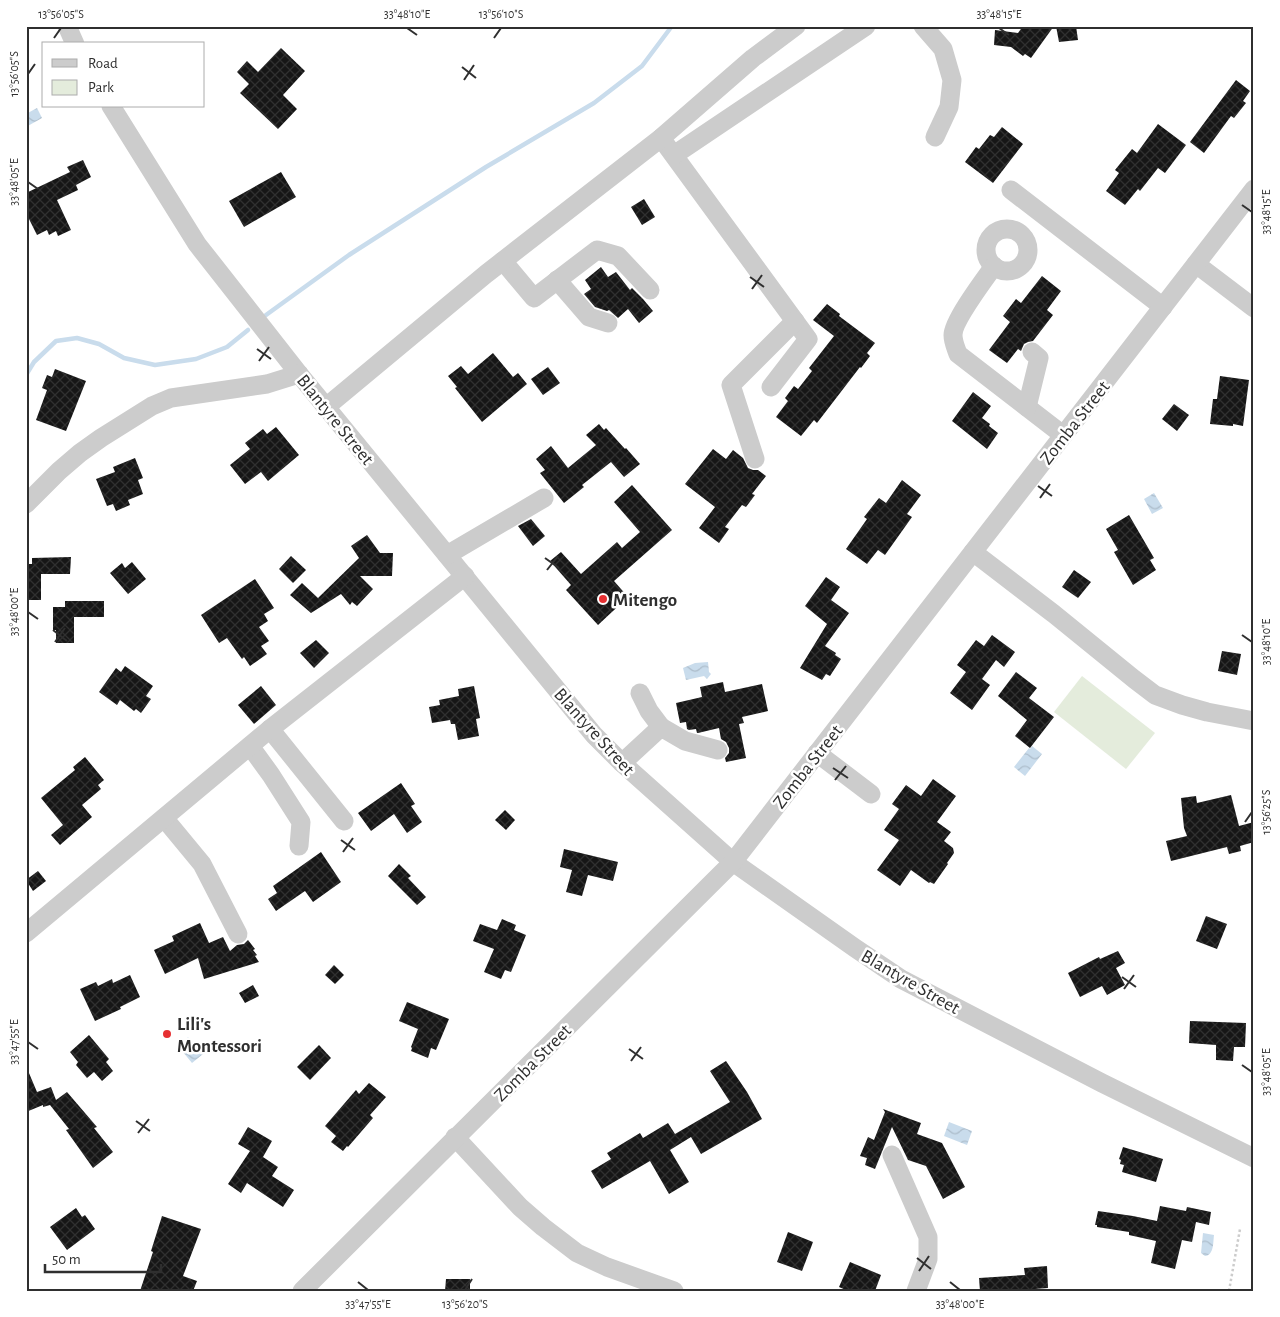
<svg xmlns="http://www.w3.org/2000/svg" width="1280" height="1317" viewBox="0 0 1280 1317" font-family="'Alegreya Sans',sans-serif">
	<defs>
		<pattern id="water-waves" width="16" height="10" patternUnits="userSpaceOnUse" patternTransform="scale(1.25)"><rect width="16" height="10" fill="#c9dcec"/><path d="M0 5q4-4 8 0t8 0" fill="none" stroke="#adbdcb"/></pattern>
		<pattern id="building-cross-hatch" width="8" height="8" patternUnits="userSpaceOnUse" patternTransform="scale(1.25)"><rect width="8" height="8" fill="#161616"/><path d="M0 0l8 8M0 8l8-8" fill="none" stroke="#303030"/></pattern>
	</defs>
	<rect width="100%" height="100%" fill="#fff"/>
	<polygon fill="#e4ecdc" points="1082,676 1155,733 1126,769 1054,712"/>
	<g fill="url(#water-waves)">
		<polygon points="37,108 42,118 26,127 26,114"/>
		<polygon points="1154,493 1163,508 1152,514 1144,499"/>
		<polygon points="708,662 709,672 711,674 707,679 704,676 686,680 683,668 695,663"/>
		<polygon points="1032,746 1042,754 1025,776 1014,767 1029,748 1030,749"/>
		<polygon points="188,1037 203,1054 192,1063 178,1046"/>
		<polygon points="949,1122 972,1131 967,1145 944,1136"/>
		<path d="M1203,1233L1214,1235C1213,1243 1214,1255 1205,1256L1201,1253Z"/>
	</g>
	<g fill="none" stroke-linecap="round" stroke-linejoin="round">
		<g stroke="#c9dcec" stroke-width="4.5">
			<polyline points="266,315 349,255 486,167 594,103 642,66 672,26"/>
			<polyline points="26,375 34,362 56,341 77,338 99,344 124,358 155,365 196,359 227,347 248,330"/>
		</g>
	</g>
	<g fill="url(#building-cross-hatch)">
		<polygon points="1023,26 1054,26 1031,58 1025,54 1023,56 1011,47 994,45 995,30 1018,33"/>
		<polygon points="1056,26 1076,26 1078,40 1059,42"/>
		<polygon points="281,48 305,71 283,95 297,109 278,129 240,93 249,84 237,72 247,61 258,72"/>
		<polygon points="1236,80 1250,91 1243,101 1246,103 1234,118 1231,116 1204,153 1190,142"/>
		<polygon points="1158,124 1186,145 1165,173 1158,168 1140,191 1138,189 1125,205 1106,191 1119,173 1115,170 1132,149 1137,153"/>
		<polygon points="1002,127 1023,144 993,183 965,162 976,147 979,149 990,135 994,137"/>
		<polygon points="83,160 91,177 76,185 78,190 57,200 71,230 58,236 56,231 49,235 47,230 37,235 26,213 26,193 70,172 67,167"/>
		<polygon points="281,172 296,197 244,227 229,201"/>
		<polygon points="644,199 655,217 642,225 631,207"/>
		<polygon points="601,267 608,277 616,272 630,290 632,288 643,299 653,311 639,323 628,309 618,318 609,310 607,311 595,307 584,294 591,289 585,280"/>
		<polygon points="1042,276 1061,291 1047,310 1053,315 1033,341 1028,342 1024,344 1021,351 1018,349 1007,363 989,350 1010,322 1003,316 1016,299 1021,303"/>
		<polygon points="827,304 840,314 839,316 875,343 867,353 870,356 861,368 860,367 817,423 814,420 801,436 776,417 788,401 785,398 794,386 798,389 812,371 809,368 834,336 813,320"/>
		<polygon points="493,353 513,377 518,373 527,384 482,422 455,388 457,387 448,376 461,366 468,374"/>
		<polygon points="548,367 560,383 543,395 531,379"/>
		<polygon points="55,369 86,381 66,431 36,420 47,390 42,388 47,375 52,377"/>
		<polygon points="1220,376 1249,380 1243,426 1233,424 1233,426 1210,424 1213,399 1217,399"/>
		<polygon points="973,392 991,406 982,418 990,424 989,426 998,433 987,449 952,421"/>
		<polygon points="1174,404 1189,415 1177,431 1162,419"/>
		<polygon points="599,424 604,430 606,428 625,449 626,448 640,464 624,477 611,462 582,485 584,487 564,503 540,473 545,470 536,459 551,446 568,468 596,445 586,435"/>
		<polygon points="276,427 299,455 268,481 261,472 245,484 230,465 250,449 245,443 263,429 267,434"/>
		<polygon points="713,449 726,459 733,450 743,458 748,468 753,470 758,470 766,476 752,494 755,495 746,507 742,505 725,527 729,529 719,543 699,528 715,507 685,484"/>
		<polygon points="135,458 143,478 138,480 143,494 128,500 130,505 116,511 113,504 107,506 96,479 115,472 113,467"/>
		<polygon points="902,480 921,495 907,514 912,517 885,555 878,550 867,564 846,549 867,519 864,517 879,498 886,503"/>
		<polygon points="632,485 672,530 614,581 628,597 598,625 566,590 571,585 550,561 561,552 581,574 617,542 622,548 640,532 614,502"/>
		<polygon points="1129,515 1154,558 1150,560 1156,570 1133,585 1114,552 1118,550 1106,529"/>
		<polygon points="531,519 545,536 533,546 518,526"/>
		<polygon points="367,535 380,553 393,553 392,576 360,576 373,589 357,606 352,602 350,605 341,594 311,613 290,595 302,583 318,598 359,558 351,546"/>
		<polygon points="291,556 306,570 293,583 279,569"/>
		<polygon points="71,557 70,574 41,574 41,600 26,600 26,564 32,564 32,558"/>
		<polygon points="132,562 146,579 128,594 110,573 122,563 125,568"/>
		<polygon points="1074,570 1091,582 1078,598 1062,587"/>
		<polygon points="826,577 840,587 831,600 849,613 825,646 836,653 835,655 841,659 830,676 826,674 822,680 800,668 827,624 805,606"/>
		<polygon points="255,579 274,608 264,614 268,621 259,627 269,641 261,646 267,654 250,666 244,657 242,659 227,638 219,643 201,615"/>
		<polygon points="65,601 104,601 104,617 74,617 74,643 56,643 56,630 53,630 53,607 65,607"/>
		<polygon points="992,635 1015,652 1004,667 996,660 982,679 990,685 972,710 950,693 966,672 957,665 976,640 984,646"/>
		<polygon points="316,640 329,653 314,668 300,653"/>
		<polygon points="1222,651 1241,654 1237,675 1218,671"/>
		<polygon points="125,666 153,686 146,696 151,699 141,713 136,709 134,711 120,700 117,705 99,692 116,668 121,672"/>
		<polygon points="1016,672 1037,688 1029,698 1054,717 1030,748 1015,736 1027,720 998,696"/>
		<polygon points="723,682 725,692 762,684 768,711 742,717 744,723 739,724 746,758 726,762 725,758 729,753 729,748 726,742 721,739 719,728 698,733 697,733 696,729 689,730 687,729 686,722 680,723 676,703 702,697 700,687"/>
		<polygon points="261,686 276,705 254,724 238,705"/>
		<polygon points="474,686 480,718 476,719 479,736 458,740 455,724 451,724 450,720 432,723 429,707 440,705 439,700 459,696 458,689"/>
		<polygon points="85,757 104,780 98,785 101,789 82,805 92,817 60,845 51,835 63,825 41,798 75,770 73,767"/>
		<polygon points="933,779 956,796 937,822 951,832 944,841 953,848 954,853 947,863 948,864 934,884 930,882 929,883 911,870 900,886 877,870 899,840 884,830 899,809 892,804 906,785 921,796"/>
		<polygon points="401,783 415,804 411,806 422,822 407,833 394,814 371,831 358,813"/>
		<polygon points="1231,795 1239,826 1254,822 1254,842 1240,846 1241,851 1229,854 1227,847 1171,861 1166,841 1187,836 1184,828 1181,798 1196,796 1197,803"/>
		<polygon points="505,810 515,820 506,830 495,820"/>
		<polygon points="564,849 618,862 613,881 588,875 582,896 566,892 572,870 560,867"/>
		<polygon points="321,852 341,882 313,902 305,891 276,911 268,899 277,893 273,886"/>
		<polygon points="399,864 411,876 408,878 426,897 417,905 388,876"/>
		<polygon points="38,871 46,881 33,891 26,880"/>
		<polygon points="1206,916 1227,924 1217,949 1196,941"/>
		<polygon points="502,919 516,925 514,930 526,935 511,972 505,970 501,979 484,972 494,949 473,941 480,924 497,930"/>
		<polygon points="200,923 209,943 223,937 230,951 237,945 244,944 248,940 255,949 253,950 257,955 255,956 259,962 204,979 198,958 165,974 154,950 174,941 172,936"/>
		<polygon points="1118,951 1125,963 1116,968 1125,985 1107,995 1102,986 1080,997 1068,973 1099,957 1100,959"/>
		<polygon points="334,965 344,975 335,984 325,975"/>
		<polygon points="130,975 140,997 120,1007 121,1009 95,1021 80,989 96,982 98,986 112,979 113,983"/>
		<polygon points="253,985 259,996 245,1003 239,993"/>
		<polygon points="407,1002 449,1019 436,1050 431,1048 428,1058 411,1051 412,1048 411,1047 418,1029 399,1021"/>
		<polygon points="1190,1021 1246,1023 1245,1047 1234,1047 1233,1061 1216,1060 1216,1045 1189,1043"/>
		<polygon points="89,1035 109,1059 106,1062 113,1071 102,1081 94,1072 87,1078 76,1065 78,1062 70,1052"/>
		<polygon points="319,1045 331,1058 310,1080 297,1067"/>
		<polygon points="726,1061 747,1092 762,1119 701,1154 691,1137 670,1150 689,1182 669,1194 650,1161 602,1189 591,1171 611,1159 607,1153 640,1133 643,1138 668,1123 675,1134 730,1102 710,1071"/>
		<polygon points="26,1066 37,1092 51,1087 56,1100 67,1092 97,1127 94,1128 113,1152 93,1168 66,1130 69,1129 50,1105 43,1107 43,1105 26,1112"/>
		<polygon points="369,1083 386,1097 370,1115 373,1118 348,1147 347,1146 343,1151 331,1142 336,1136 325,1126 356,1090 359,1094"/>
		<polygon points="883,1109 921,1123 917,1134 942,1143 965,1187 943,1199 926,1166 908,1160 892,1127 875,1169 865,1165 867,1158 860,1156 868,1137 874,1140 885,1112"/>
		<polygon points="248,1127 272,1141 263,1157 278,1167 272,1176 294,1190 283,1207 247,1183 241,1193 228,1184 250,1151 238,1144"/>
		<polygon points="1123,1147 1163,1159 1156,1182 1122,1172 1124,1165 1120,1164 1121,1160 1119,1159"/>
		<polygon points="1160,1206 1186,1211 1187,1207 1211,1212 1209,1225 1196,1222 1192,1242 1182,1240 1175,1269 1151,1263 1156,1241 1129,1235 1129,1232 1097,1227 1097,1225 1095,1225 1098,1211 1133,1216 1157,1221"/>
		<polygon points="76,1208 82,1217 85,1215 95,1229 67,1250 50,1227"/>
		<polygon points="162,1216 201,1229 183,1276 197,1281 193,1291 140,1291 153,1252 151,1251"/>
		<polygon points="788,1232 813,1242 802,1271 777,1262"/>
		<polygon points="850,1262 881,1275 875,1291 848,1291 839,1287"/>
		<polygon points="1047,1266 1048,1288 1022,1290 1022,1291 980,1291 979,1278 1025,1275 1024,1268"/>
		<polygon points="446,1279 470,1279 470,1291 445,1291"/>
	</g>
	<g fill="none" stroke-linecap="round" stroke-linejoin="round">
		<polyline stroke="#ccc" stroke-width="2.5" stroke-dasharray="2.5 2.5" stroke-linecap="butt" points="1229,1291 1240,1229"/>
		<g stroke="#ccc" stroke-width="19">
			<polyline points="67,26 75,44"/>
			<polyline points="923,26 943,49 952,80 949,107 935,137"/>
			<polyline points="111,106 197,244 299,374 576,713 594,735 622,763 733,862 855,948 901,979 1102,1083 1254,1158"/>
			<polyline points="661,138 808,339 771,387"/>
			<polyline points="674,155 866,26"/>
			<polyline points="1011,190 1163,307"/>
			<circle cx="1007" cy="250" r="21"/>
			<polyline points="503,261 534,298 597,250 618,256 650,290"/>
			<polyline points="1196,264 1254,308"/>
			<path d="M994,266C984,280 953,321 953,335C953,342 956,348 958,354L1063,435"/>
			<polyline points="557,280 589,317 608,323"/>
			<polyline points="326,407 486,274 661,138 753,58 796,26"/>
			<polyline points="1027,407 1039,358 1032,352"/>
			<polyline points="755,459 731,385 795,321"/>
			<polyline points="26,504 59,471 80,453 101,438 152,406 171,398 267,384 299,374"/>
			<polyline points="973,552 1054,614 1134,679 1155,695 1182,705 1207,712 1254,721"/>
			<polyline points="447,555 544,498"/>
			<polyline points="640,693 649,711 661,727"/>
			<polyline points="270,729 344,821"/>
			<polyline points="250,746 271,775 301,822 299,846"/>
			<polyline points="817,753 871,794"/>
			<polyline points="622,763 661,727 685,741 718,750"/>
			<polyline points="164,818 202,864 238,934"/>
			<polyline points="26,933 270,729 465,576"/>
			<polyline points="455,1137 520,1207 543,1227 577,1253 607,1267 674,1291"/>
			<polyline points="892,1155 928,1237 928,1259 916,1291"/>
			<polyline points="302,1291 733,862 1254,189"/>
		</g>
	</g>
	<path fill="none" stroke="#2f2f2f" stroke-width="2" d="M407,28L417,35M999,28L1009,35M54,38L61,28M494,38L501,28M462,67L476,78M28,74L35,64M464,80L474,65M28,182L38,189M1242,205L1252,212M750,277L764,287M752,289L762,275M257,349L271,359M259,361L269,347M1038,486L1052,496M1040,498L1050,484M545,558L559,568M547,570L558,556M28,612L38,619M53,630L67,641M1242,635L1252,642M55,642L65,628M833,768L848,778M835,780L846,766M1245,822L1252,812M341,840L355,850M343,852L353,838M1122,977L1136,987M1124,989L1134,975M28,1042L38,1049M629,1049L643,1059M631,1061L641,1047M1242,1065L1252,1072M136,1121L150,1131M138,1133L149,1119M917,1258L931,1269M919,1271L929,1256M358,1282L368,1290M950,1282L960,1290M465,1290L472,1279"/>
	<g fill="#e63032" stroke="#fff" stroke-width="2">
		<circle cx="603" cy="599" r="5"/>
		<circle cx="167" cy="1034" r="5"/>
	</g>
	<g text-anchor="middle" stroke-width="5" stroke-linejoin="round" paint-order="stroke">
		<g font-size="19" fill="#2f2f2f" stroke="#fff">
			<text transform="translate(336 419) rotate(51)" y="7">Blantyre Street</text>
			<text transform="translate(1074 422) rotate(-52)" y="7">Zomba Street</text>
			<text transform="translate(595 731) rotate(48)" y="7">Blantyre Street</text>
			<text transform="translate(807 766) rotate(-52)" y="7">Zomba Street</text>
			<text transform="translate(911 981) rotate(30)" y="7">Blantyre Street</text>
			<text transform="translate(532 1062) rotate(-45)" y="7">Zomba Street</text>
		</g>
		<g font-size="19" font-weight="bold" fill="#2f2f2f" stroke="#fff" text-anchor="start">
			<text x="613" y="606">Mitengo</text>
			<text x="177" y="1030">Lili's<tspan x="177" dy="22">Montessori</tspan></text>
		</g>
	</g>
	<rect width="1280" height="1317" fill="none" stroke="#ffffff" stroke-width="55"/>
	<rect x="42" y="42" width="162" height="65" fill="#ffffff" stroke="#acacac"/>
	<rect x="52" y="59" width="25" height="8" fill="#cccccc" stroke="#acacac"/>
	<text x="88" y="68" font-size="15" fill="#2f2f2f">Road</text>
	<rect x="52" y="80" width="25" height="15" fill="#e4ecdc" stroke="#acacac"/>
	<text x="88" y="92" font-size="15" fill="#2f2f2f">Park</text>
	<path d="M45 1264v8h116v-8" fill="none" stroke="#2f2f2f" stroke-width="2.5"/>
	<text x="52" y="1264" font-size="15" fill="#2f2f2f" stroke="#ffffff" stroke-width="4" paint-order="stroke">50 m</text>
	<rect x="28" y="28" width="1224" height="1262" fill="none" stroke="#2f2f2f" stroke-width="2"/>
	<g font-size="12" text-anchor="middle" fill="#2f2f2f">
		<text x="61" y="18">13°56'05"S</text>
		<text x="407" y="18">33°48'10"E</text>
		<text x="501" y="18">13°56'10"S</text>
		<text x="999" y="18">33°48'15"E</text>
		<text transform="translate(14 74) rotate(-90)" y="4">13°56'05"S</text>
		<text transform="translate(14 182) rotate(-90)" y="4">33°48'05"E</text>
		<text transform="translate(1266 212) rotate(-90)" y="4">33°48'15"E</text>
		<text transform="translate(14 612) rotate(-90)" y="4">33°48'00"E</text>
		<text transform="translate(1266 642) rotate(-90)" y="4">33°48'10"E</text>
		<text transform="translate(1266 812) rotate(-90)" y="4">13°56'25"S</text>
		<text transform="translate(14 1042) rotate(-90)" y="4">33°47'55"E</text>
		<text transform="translate(1266 1072) rotate(-90)" y="4">33°48'05"E</text>
		<text x="368" y="1308">33°47'55"E</text>
		<text x="465" y="1308">13°56'20"S</text>
		<text x="960" y="1308">33°48'00"E</text>
	</g>
</svg>
